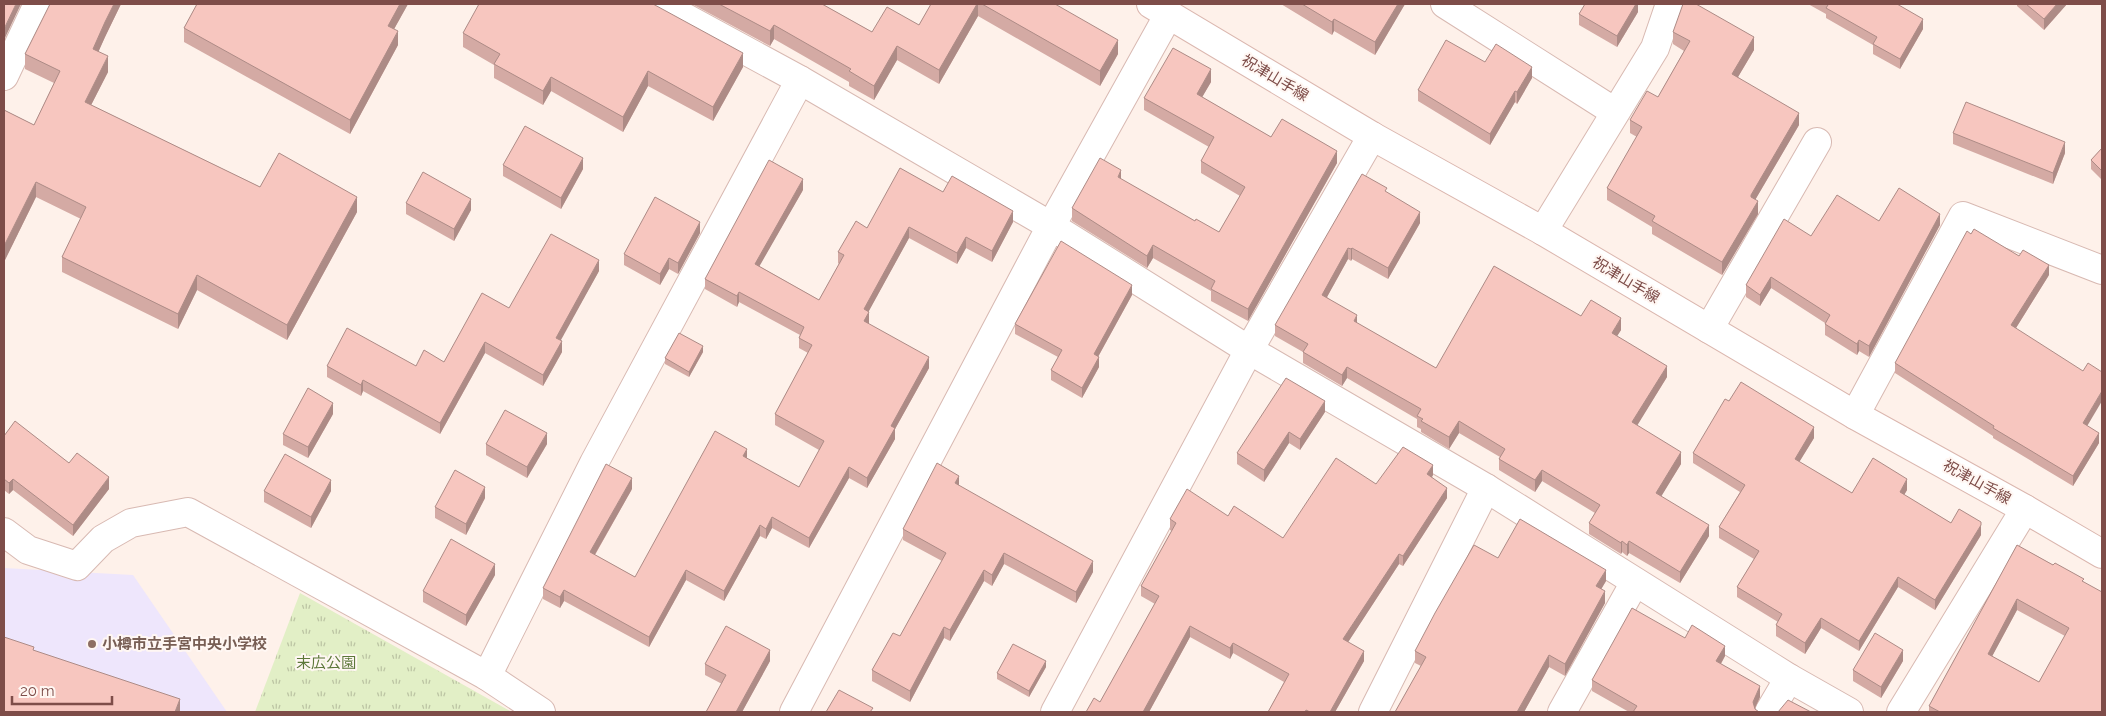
<svg xmlns="http://www.w3.org/2000/svg" width="2106" height="716" viewBox="0 0 2106 716" font-family="Raleway,'Noto Sans JP',sans-serif">
	<defs>
		<pattern id="park-tufts" width="24" height="20" patternUnits="userSpaceOnUse" patternTransform="scale(1.25)"><rect width="24" height="20" fill="#e2efc6"/><path d="M3 7l-1-3M5 7V3M7 7l1-3M15 17l-1-3M17 17v-4M19 17l1-3" fill="none" stroke="#bcc4a3"/></pattern>
	</defs>
	<rect width="100%" height="100%" fill="#fef1ea"/>
	<polygon fill="#eee6fc" points="4,568 133,575 227,712 4,712"/>
	<polygon fill="url(#park-tufts)" points="300,593 512,712 255,712"/>
	<g fill="none" stroke-linecap="round" stroke-linejoin="round">
		<g stroke="#d8b9b2" stroke-width="30">
			<g id="street">
				<polyline points="660,4 800,80 1051,226 1249,350 1486,488 1789,678 1849,712"/>
				<polyline points="1445,4 1615,112"/>
				<polyline points="4,76 38,4"/>
				<polyline points="1543,231 1655,48 1670,4"/>
				<polyline points="1709,329 1817,142"/>
				<polyline points="1855,415 1963,216 2102,270"/>
				<polyline points="4,532 28,550 77,566 103,539 131,523 188,512 487,676 541,712"/>
				<polyline points="487,676 594,463 800,80"/>
				<polyline points="794,712 1051,226 1169,14"/>
				<polyline points="1055,712 1249,350 1372,136"/>
				<polyline points="1373,712 1486,488"/>
				<polyline points="1562,712 1635,582"/>
				<polyline points="1769,712 1789,678"/>
				<polyline points="1901,712 2025,509"/>
			</g>
		</g>
		<g stroke="#dbb7af" stroke-width="30">
			<polyline id="secondary" points="1151,4 1372,136 1543,231 1855,415 2025,509 2102,554"/>
		</g>
		<use href="#street" stroke="#fff" stroke-width="28"/>
		<use href="#secondary" stroke="#fff" stroke-width="28"/>
	</g>
	<g fill="#d4aaa4" fill-rule="evenodd">
		<polygon points="50,4 121,4 105,37 98,52 108,72 91,105 260,187 357,212 287,340 197,290 178,329 62,272 62,257 81,219 36,197 4,262 4,110 34,125 54,83 25,69 25,54"/>
		<polygon points="197,4 408,4 394,29 398,45 350,134 184,42 184,28"/>
		<polygon points="692,4 822,4 872,32 919,25 931,4 1055,4 1118,54 1100,86 978,16 939,84 897,60 874,100 849,86 849,82 774,39 770,46"/>
		<polygon points="1281,4 1405,4 1375,55 1334,31 1332,35"/>
		<polygon points="1638,4 1638,12 1617,47 1579,25 1579,14"/>
		<polygon points="1808,4 1897,4 1923,29 1900,69 1873,54 1873,45 1826,18 1826,14"/>
		<polygon points="2017,4 2067,4 2044,30 2017,6"/>
		<polygon points="1673,32 1754,50 1738,77 1799,125 1755,200 1758,214 1722,275 1652,234 1652,227 1607,200 1607,188 1637,137 1630,133 1630,120 1658,97 1684,51 1673,44"/>
		<polygon points="463,33 743,67 713,121 648,86 623,132 551,91 543,105 494,78 494,65 463,47"/>
		<polygon points="1485,62 1532,78 1517,104 1515,102 1490,145 1418,101 1418,90"/>
		<polygon points="1211,82 1202,97 1271,137 1337,163 1248,321 1211,301 1211,291 1153,258 1147,268 1072,221 1072,208 1121,179 1195,221 1219,232 1240,196 1201,173 1201,161 1209,147 1144,110 1144,98"/>
		<polygon points="1953,133 2065,153 2053,184 1953,144"/>
		<polygon points="2102,148 2102,180 2091,169 2091,160"/>
		<polygon points="503,165 583,169 561,209 503,176"/>
		<polygon points="803,190 759,266 819,300 839,264 838,263 838,252 867,228 943,192 1013,222 992,262 966,248 957,264 909,238 868,312 869,323 868,324 929,368 895,429 895,439 867,488 849,478 809,548 772,528 766,539 760,536 724,601 686,580 649,647 564,601 560,608 543,599 543,588 632,489 595,555 635,577 747,459 799,487 819,450 775,425 775,414 808,353 799,348 799,338 800,335 739,302 737,307 705,289 705,279"/>
		<polygon points="1387,192 1420,223 1388,279 1352,259 1351,261 1348,259 1327,297 1357,323 1436,368 1581,316 1621,330 1617,336 1667,377 1637,425 1681,464 1661,496 1709,536 1680,583 1629,553 1627,556 1622,552 1621,554 1589,534 1589,523 1595,513 1542,481 1535,492 1499,470 1499,459 1500,457 1459,433 1449,449 1421,432 1421,429 1417,427 1417,419 1347,378 1342,386 1303,363 1303,352 1275,336 1275,325"/>
		<polygon points="406,203 471,210 454,241 406,214"/>
		<polygon points="1879,221 1940,225 1869,357 1859,351 1857,355 1825,335 1825,323 1771,288 1760,306 1746,297 1746,285 1811,236"/>
		<polygon points="700,233 678,274 669,269 660,285 624,265 624,254"/>
		<polygon points="599,271 560,340 562,352 543,386 485,353 440,434 363,391 361,396 327,377 327,366 416,366 444,362 509,308"/>
		<polygon points="2049,275 2016,328 2087,426 2099,443 2073,486 1993,438 1993,436 1895,373 1895,363"/>
		<polygon points="1132,295 1098,357 1099,367 1082,398 1051,380 1051,370 1058,357 1015,334 1015,324"/>
		<polygon points="703,352 689,377 665,364 665,358"/>
		<polygon points="1729,401 1814,438 1799,462 1852,493 1907,490 1904,495 1951,523 1981,535 1935,610 1898,587 1859,651 1821,628 1805,654 1776,636 1776,625 1778,622 1737,597 1737,587 1754,559 1719,538 1719,527 1740,492 1693,463 1693,453"/>
		<polygon points="1325,412 1300,450 1289,443 1264,482 1237,464 1237,453"/>
		<polygon points="333,414 308,458 283,445 283,434"/>
		<polygon points="4,436 69,463 109,489 73,536 13,490 9,494 4,490"/>
		<polygon points="486,444 547,444 527,478 486,455"/>
		<polygon points="1433,475 1432,477 1447,498 1403,566 1399,564 1348,642 1364,661 1335,712 1268,712 1284,682 1233,653 1230,659 1190,637 1149,712 1086,712 1100,702 1155,604 1141,596 1141,586 1172,531 1170,530 1170,519 1228,516 1283,538 1376,484"/>
		<polygon points="959,486 1093,572 1076,603 1004,564 992,586 984,581 950,641 944,638 910,702 872,681 872,670 900,636 942,561 903,540 903,529"/>
		<polygon points="264,491 331,491 311,528 264,502"/>
		<polygon points="485,498 466,535 435,518 435,507"/>
		<path d="M2017,545L2084,582L2102,712H1929V706ZM2017,610L2065,636L2039,682L1992,656Z"/>
		<polygon points="495,575 466,626 423,602 423,591"/>
		<polygon points="1606,581 1601,589 1605,603 1565,676 1549,667 1524,712 1395,712 1421,666 1415,663 1415,651"/>
		<polygon points="1685,638 1725,656 1721,664 1760,697 1755,709 1759,712 1629,712 1592,691 1592,680"/>
		<polygon points="770,661 742,712 706,712 722,684 705,675 705,664"/>
		<polygon points="1903,661 1881,698 1853,681 1853,670"/>
		<polygon points="1046,667 1029,697 997,679 997,673"/>
	</g>
	<g fill="#ad8b86">
		<polygon points="16,4 21,4 4,40 4,29"/>
		<polygon points="114,4 121,4 105,37 93,64 93,49 105,22"/>
		<polygon points="400,4 408,4 388,40 388,26"/>
		<polygon points="977,4 978,4 978,16 939,84 939,70"/>
		<polygon points="1398,4 1405,4 1375,55 1375,42"/>
		<polygon points="1636,4 1638,4 1638,12 1617,47 1617,36"/>
		<polygon points="2057,4 2067,4 2044,30 2044,19"/>
		<polygon points="1334,19 1334,31 1332,35 1332,22"/>
		<polygon points="1923,19 1923,29 1900,69 1900,59"/>
		<polygon points="774,25 774,39 770,46 770,31"/>
		<polygon points="398,31 398,45 350,134 350,120"/>
		<polygon points="1754,37 1754,50 1732,87 1732,74"/>
		<polygon points="1118,40 1118,54 1100,86 1100,71"/>
		<polygon points="897,46 897,60 874,100 874,86"/>
		<polygon points="743,53 743,67 713,121 713,107"/>
		<polygon points="108,56 108,72 85,117 85,102"/>
		<polygon points="1532,67 1532,78 1517,104 1517,92"/>
		<polygon points="1211,69 1211,82 1197,106 1197,94"/>
		<polygon points="648,71 648,86 623,132 623,117"/>
		<polygon points="551,77 551,91 543,105 543,91"/>
		<polygon points="1515,91 1515,102 1490,145 1490,134"/>
		<polygon points="1799,113 1799,125 1751,207 1751,195"/>
		<polygon points="2065,142 2065,153 2053,184 2053,173"/>
		<polygon points="1337,151 1337,163 1248,321 1248,309"/>
		<polygon points="583,158 583,169 561,209 561,198"/>
		<polygon points="1121,170 1121,183 1118,177"/>
		<polygon points="803,179 803,190 755,274 755,264"/>
		<polygon points="36,182 36,197 4,262 4,246"/>
		<polygon points="357,197 357,212 287,340 287,325"/>
		<polygon points="471,199 471,210 454,241 454,229"/>
		<polygon points="1758,201 1758,214 1722,275 1722,262"/>
		<polygon points="1013,211 1013,222 992,262 992,251"/>
		<polygon points="1420,212 1420,223 1388,279 1388,268"/>
		<polygon points="1940,214 1940,225 1869,357 1869,346"/>
		<polygon points="700,222 700,233 678,274 678,263"/>
		<polygon points="909,227 909,238 864,320 864,309"/>
		<polygon points="966,237 966,248 957,264 957,253"/>
		<polygon points="1153,245 1153,258 1147,268 1147,256"/>
		<polygon points="1348,248 1348,259 1322,306 1322,295"/>
		<polygon points="1352,248 1352,259 1351,261 1351,249"/>
		<polygon points="669,258 669,269 660,285 660,274"/>
		<polygon points="599,260 599,271 556,349 556,338"/>
		<polygon points="2049,265 2049,275 2011,336 2011,325"/>
		<polygon points="197,275 197,290 178,329 178,314"/>
		<polygon points="1771,277 1771,288 1760,306 1760,295"/>
		<polygon points="1132,285 1132,295 1094,364 1094,354"/>
		<polygon points="739,292 739,302 737,307 737,296"/>
		<polygon points="869,312 869,323 864,332 864,321"/>
		<polygon points="1357,315 1357,326 1354,321"/>
		<polygon points="1621,318 1621,330 1612,344 1612,333"/>
		<polygon points="1859,340 1859,351 1857,355 1857,344"/>
		<polygon points="562,341 562,352 543,386 543,375"/>
		<polygon points="485,342 485,353 440,434 440,423"/>
		<polygon points="703,346 703,352 689,377 689,372"/>
		<polygon points="929,357 929,368 895,429 895,439 867,488 867,478 891,426"/>
		<polygon points="1099,357 1099,367 1082,398 1082,388"/>
		<polygon points="1667,366 1667,377 1632,434 1632,422"/>
		<polygon points="1347,367 1347,378 1342,386 1342,375"/>
		<polygon points="363,380 363,391 361,396 361,385"/>
		<polygon points="2102,391 2102,401 2083,433 2083,423"/>
		<polygon points="1325,401 1325,412 1300,450 1300,439"/>
		<polygon points="333,403 333,414 308,458 308,447"/>
		<polygon points="1459,421 1459,433 1449,449 1449,437"/>
		<polygon points="1814,427 1814,438 1795,469 1795,459"/>
		<polygon points="1289,432 1289,443 1264,482 1264,470"/>
		<polygon points="547,433 547,444 527,478 527,467"/>
		<polygon points="2099,433 2099,443 2073,486 2073,476"/>
		<polygon points="747,449 747,460 743,456"/>
		<polygon points="1681,452 1681,464 1656,505 1656,493"/>
		<polygon points="1433,465 1433,475 1427,485 1427,474"/>
		<polygon points="849,467 849,478 809,548 809,538"/>
		<polygon points="1542,470 1542,481 1535,492 1535,480"/>
		<polygon points="959,476 959,487 955,483"/>
		<polygon points="109,477 109,489 73,536 73,525"/>
		<polygon points="632,478 632,489 590,563 590,552"/>
		<polygon points="13,479 13,490 9,494 9,483"/>
		<polygon points="1907,479 1907,490 1900,502 1900,492"/>
		<polygon points="331,480 331,491 311,528 311,517"/>
		<polygon points="485,487 485,498 466,535 466,524"/>
		<polygon points="1447,488 1447,498 1403,566 1403,556"/>
		<polygon points="772,517 772,528 766,539 766,529"/>
		<polygon points="760,525 760,536 724,601 724,591"/>
		<polygon points="1709,525 1709,536 1680,583 1680,572"/>
		<polygon points="1981,525 1981,535 1935,610 1935,600"/>
		<polygon points="1622,541 1622,552 1621,554 1621,543"/>
		<polygon points="1629,541 1629,553 1627,556 1627,545"/>
		<polygon points="1004,553 1004,564 992,586 992,575"/>
		<polygon points="1399,554 1399,564 1343,650 1343,639"/>
		<polygon points="1093,561 1093,572 1076,603 1076,592"/>
		<polygon points="495,564 495,575 466,626 466,615"/>
		<polygon points="686,570 686,580 649,647 649,637"/>
		<polygon points="984,570 984,581 950,641 950,630"/>
		<polygon points="1606,570 1606,581 1596,598 1596,586"/>
		<polygon points="1898,577 1898,587 1859,651 1859,641"/>
		<polygon points="564,590 564,601 560,608 560,597"/>
		<polygon points="1605,591 1605,603 1565,676 1565,664"/>
		<polygon points="2017,599 2017,610 1988,664 1988,654"/>
		<polygon points="1821,618 1821,628 1805,654 1805,643"/>
		<polygon points="1190,626 1190,637 1149,712 1143,712"/>
		<polygon points="944,627 944,638 910,702 910,691"/>
		<polygon points="1233,643 1233,653 1230,659 1230,648"/>
		<polygon points="1725,646 1725,656 1716,672 1716,661"/>
		<polygon points="770,650 770,661 742,712 736,712"/>
		<polygon points="1903,650 1903,661 1881,698 1881,687"/>
		<polygon points="1364,651 1364,661 1335,712 1330,712"/>
		<polygon points="1549,655 1549,667 1524,712 1517,712"/>
		<polygon points="1046,661 1046,667 1029,697 1029,691"/>
		<polygon points="1760,686 1760,697 1753,712 1753,702"/>
		<polygon points="180,699 180,712 175,712"/>
	</g>
	<g fill="#f7c6bf" stroke="#ad8b86" fill-rule="evenodd">
		<polygon points="4,4 16,4 4,29"/>
		<polygon points="50,4 114,4 105,22 93,49 108,56 85,102 260,187 279,153 357,197 287,325 197,275 178,314 62,257 86,207 36,182 4,246 4,110 34,125 60,71 25,54"/>
		<polygon points="197,4 400,4 388,26 398,31 350,120 184,28"/>
		<polygon points="479,4 653,4 743,53 713,107 648,71 623,117 551,77 543,91 494,64 500,54 463,33"/>
		<polygon points="719,4 822,4 872,32 887,7 919,25 931,4 977,4 939,70 897,46 874,86 849,71 851,69 774,25 770,31"/>
		<polygon points="982,4 1055,4 1118,40 1100,71"/>
		<polygon points="1302,4 1398,4 1375,42 1334,19 1332,22"/>
		<polygon points="1585,4 1636,4 1617,36 1579,14"/>
		<polygon points="1683,4 1696,4 1754,37 1732,74 1799,113 1751,195 1751,197 1758,201 1722,262 1652,221 1655,216 1607,188 1642,127 1630,120 1647,91 1658,97 1690,41 1673,32"/>
		<polygon points="1825,4 1897,4 1923,19 1900,59 1873,44 1877,37 1826,8 1828,5"/>
		<polygon points="2026,4 2057,4 2044,19"/>
		<polygon points="1446,40 1485,62 1496,44 1532,67 1517,92 1515,91 1490,134 1418,90"/>
		<polygon points="1173,48 1211,69 1197,94 1271,137 1282,119 1337,151 1248,309 1211,289 1215,281 1153,245 1147,256 1072,208 1100,158 1121,170 1118,177 1195,221 1196,219 1219,232 1245,187 1201,161 1214,137 1144,98"/>
		<polygon points="1966,102 2065,142 2053,173 1953,133"/>
		<polygon points="525,126 583,158 561,198 503,165"/>
		<polygon points="2102,148 2102,171 2091,160"/>
		<polygon points="769,160 803,179 755,264 819,300 844,255 838,252 856,221 867,228 900,168 943,192 952,176 1013,211 992,251 966,237 957,253 909,227 864,309 869,312 864,321 929,357 891,426 895,428 867,478 849,467 809,538 772,517 766,529 760,525 724,591 686,570 649,637 564,590 560,597 543,588 606,464 632,478 590,552 635,577 715,431 747,449 743,456 799,487 824,441 775,414 812,345 799,338 804,327 739,292 737,296 705,279"/>
		<polygon points="423,172 471,199 454,229 406,203"/>
		<polygon points="1362,174 1387,188 1385,191 1420,212 1388,268 1352,248 1351,249 1348,248 1322,295 1357,315 1354,321 1436,368 1494,266 1581,316 1591,300 1621,318 1612,333 1667,366 1632,422 1681,452 1656,493 1709,525 1680,572 1629,541 1627,545 1622,541 1621,543 1589,523 1600,505 1542,470 1535,480 1499,459 1505,449 1459,421 1449,437 1421,421 1423,419 1417,416 1421,409 1347,367 1342,375 1303,352 1308,344 1275,325"/>
		<polygon points="1899,188 1940,214 1869,346 1859,340 1857,344 1825,324 1830,315 1771,277 1760,295 1746,285 1784,219 1811,236 1837,195 1879,221"/>
		<polygon points="655,197 700,222 678,263 669,258 660,274 624,254"/>
		<polygon points="1974,229 2019,256 2023,250 2049,265 2011,325 2083,371 2088,363 2102,372 2102,391 2083,423 2099,433 2073,476 1993,428 1994,426 1895,363 1967,231 1971,234"/>
		<polygon points="551,234 599,260 556,338 562,341 543,375 485,342 440,423 363,380 361,385 327,366 347,328 416,366 424,350 444,362 482,293 509,308"/>
		<polygon points="1061,241 1132,285 1094,354 1099,357 1082,388 1051,370 1062,350 1015,324"/>
		<polygon points="679,333 703,346 689,372 665,358"/>
		<polygon points="1286,378 1325,401 1300,439 1289,432 1264,470 1237,453"/>
		<polygon points="1741,382 1814,427 1795,459 1852,493 1873,458 1907,479 1900,492 1951,523 1959,509 1981,522 1981,525 1935,600 1898,577 1859,641 1821,618 1805,643 1776,625 1782,614 1737,587 1759,551 1719,527 1745,485 1693,453 1725,399 1729,401"/>
		<polygon points="308,388 333,403 308,447 283,434"/>
		<polygon points="505,410 547,433 527,467 486,444"/>
		<polygon points="15,421 69,463 77,453 109,477 73,525 13,479 9,483 4,479 4,436"/>
		<polygon points="1403,447 1433,465 1427,474 1447,488 1403,556 1399,554 1343,639 1364,651 1330,712 1310,712 1306,710 1305,712 1268,712 1289,674 1233,643 1230,648 1190,626 1143,712 1086,712 1094,698 1100,702 1159,596 1141,586 1176,523 1170,519 1187,489 1228,516 1234,506 1283,538 1336,458 1376,484"/>
		<polygon points="285,454 331,480 311,517 264,491"/>
		<polygon points="937,463 959,476 955,483 1093,561 1076,592 1004,553 992,575 984,570 950,630 944,627 910,691 872,670 893,633 900,636 946,553 903,529"/>
		<polygon points="455,470 485,487 466,524 435,507"/>
		<polygon points="1520,519 1606,570 1596,586 1605,591 1565,664 1549,655 1517,712 1395,712 1426,657 1415,651 1435,613 1474,545 1498,558"/>
		<polygon points="451,539 495,564 466,615 423,591"/>
		<path d="M2017,545L2053,565L2055,563L2084,579L2082,581L2102,592V712H1940L1929,706ZM2017,599L2069,628L2039,682L1988,654Z"/>
		<polygon points="1632,608 1685,638 1692,625 1725,646 1716,661 1760,686 1753,702 1755,709 1759,712 1633,712 1637,706 1592,680"/>
		<polygon points="726,626 770,650 736,712 706,712 726,675 705,664"/>
		<polygon points="1875,633 1903,650 1881,687 1853,670"/>
		<polygon points="4,637 34,647 33,650 180,699 175,712 4,712"/>
		<polygon points="1013,644 1046,661 1029,691 997,673"/>
		<polygon points="839,690 873,708 870,712 826,712"/>
		<polygon points="1788,700 1811,712 1778,712"/>
	</g>
	<circle fill="#8d6e63" stroke="#fff7f3" stroke-width="2" cx="92" cy="644" r="5"/>
	<g text-anchor="middle" stroke-width="4" stroke-linejoin="round" paint-order="stroke">
		<g font-size="15" fill="#7e4d49" stroke="#fff7f3">
			<text transform="translate(1275 78) rotate(31)" y="5">祝津山手線</text>
			<text transform="translate(1626 280) rotate(31)" y="5">祝津山手線</text>
			<text transform="translate(1977 482) rotate(29)" y="5">祝津山手線</text>
		</g>
		<g font-size="15" font-weight="bold" fill="#785e54" stroke="#fff7f3" text-anchor="start">
			<text x="102" y="649">小樽市立手宮中央小学校</text>
		</g>
		<g font-size="15" fill="#5d783a" stroke="#fff7f3">
			<text x="326" y="668">末広公園</text>
		</g>
	</g>
	<rect width="2106" height="716" fill="none" stroke="#7e4d49" stroke-width="10"/>
	<path d="M12 696v8h100v-8" fill="none" stroke="#7e4d49" stroke-width="2.5"/>
	<text x="20" y="696" font-size="15" fill="#7e4d49" stroke="#fff7f3" stroke-width="4" paint-order="stroke">20 m</text>
</svg>
